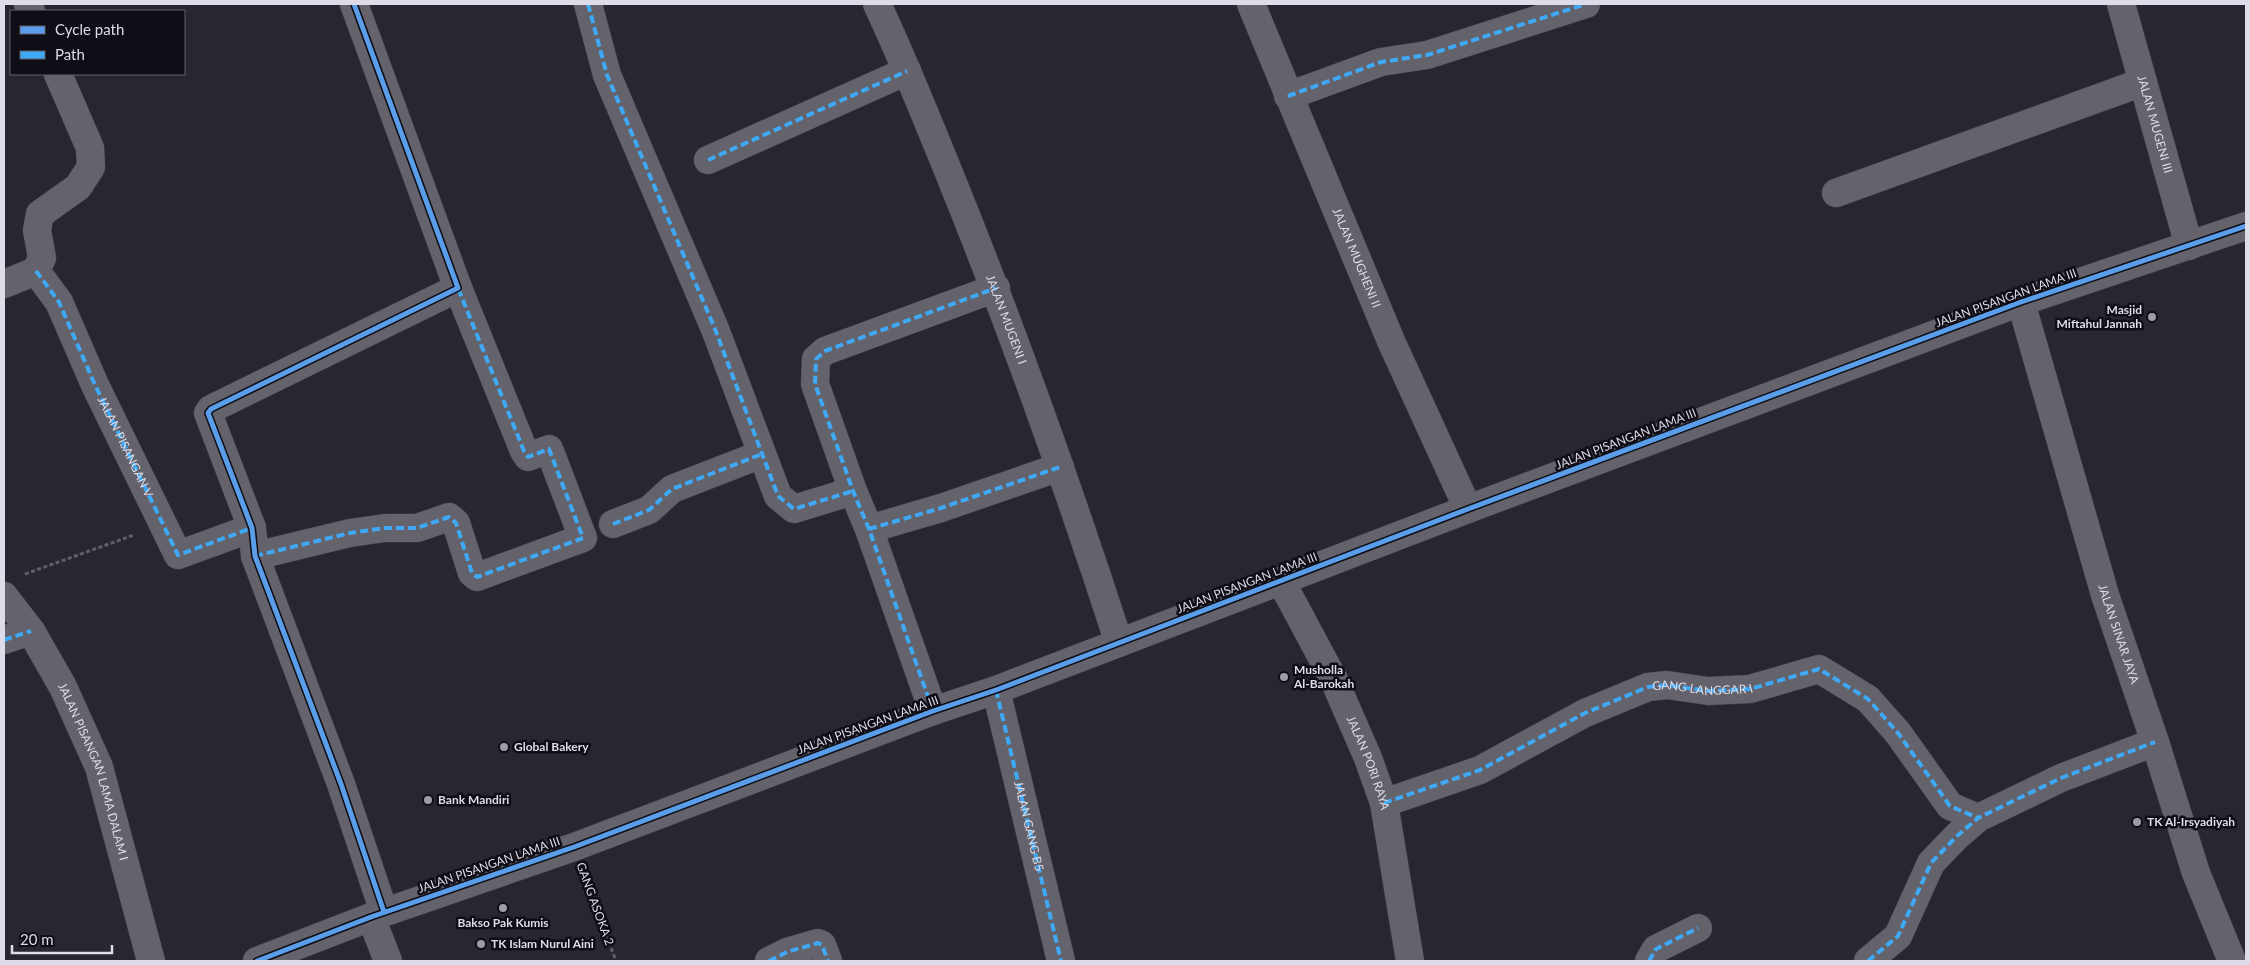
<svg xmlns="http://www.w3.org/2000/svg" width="2250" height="965" viewBox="0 0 2250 965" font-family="Lato,sans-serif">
	<rect width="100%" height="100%" fill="#292631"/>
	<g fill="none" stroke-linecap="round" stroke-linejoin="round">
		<g stroke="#43414a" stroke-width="29">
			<g id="minor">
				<polyline points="28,4 31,11"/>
				<polyline points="354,4 458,288 211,409 208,413 252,528 255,556 341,784 384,912"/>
				<polyline points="588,4 607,75 715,329 778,496 794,509 853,491"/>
				<path id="s1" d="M877,4C904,61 927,119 951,178C1013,331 1068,486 1119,643"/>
				<path id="s2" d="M1251,4L1391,341L1468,509"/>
				<path id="s3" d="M2121,4L2189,246"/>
				<polyline points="1288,96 1381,62 1427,55 1586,4"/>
				<polyline points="708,160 907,71"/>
				<polyline points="1836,193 2143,82"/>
				<polyline points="36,271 59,302 95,385 178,555 252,528"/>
				<polyline points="4,284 36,271 42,258 37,230 40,214 78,187 91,167 90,148 58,74"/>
				<path id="s4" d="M2021,302L2105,595L2155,742L2196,873L2232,961"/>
				<polyline points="613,524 649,510 672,489 762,454"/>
				<polyline points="869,529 941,508 1060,467"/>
				<polyline points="255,556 350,533 385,528 417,528 449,517 456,523 472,573 477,577 583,538 549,449 528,457 524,451 458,288"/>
				<path id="s5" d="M1281,581L1334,680L1368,758L1384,803L1410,961"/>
				<path id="s6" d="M4,596L31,631L63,687L99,767L151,961"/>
				<polyline points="4,640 31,631"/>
				<path id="s7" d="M996,690L1061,961"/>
				<polyline points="933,711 869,529 853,491 815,384 816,359 825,351 996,288"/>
				<path id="s8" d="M1384,803L1480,770L1585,713L1648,687L1667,685L1708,691L1750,689L1819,669L1868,699L1898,733L1950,806L1978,818"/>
				<polyline points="371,917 388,961"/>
				<polyline points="769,961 787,952 818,943 822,945 828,961"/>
				<polyline points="1649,961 1656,949 1698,928"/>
				<polyline points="1868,961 1898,936 1931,863 1957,836 1978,818 2061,778 2155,742"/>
			</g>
		</g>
		<g stroke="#43414a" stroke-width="29">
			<polyline id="tertiary" points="257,961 371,917 574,847 933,711 996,690 1468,509 2021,302 2246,226"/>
		</g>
		<g stroke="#605f67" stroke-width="3" stroke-dasharray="4 2.5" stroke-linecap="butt">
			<polyline points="25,574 134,535"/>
			<polyline points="584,875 616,961"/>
		</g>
		<use href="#minor" stroke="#64626a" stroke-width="28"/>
		<use href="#tertiary" stroke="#64626a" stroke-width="28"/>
		<g stroke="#3fa9f5" stroke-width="4" stroke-dasharray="8 4" stroke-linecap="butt">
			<polyline points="588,4 607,75 715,329 778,496 794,509 853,491"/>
			<polyline points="1288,96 1381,62 1427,55 1586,4"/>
			<polyline points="708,160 907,71"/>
			<path id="s9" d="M36,271L59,302L95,385L178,555L252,528"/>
			<polyline points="613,524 649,510 672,489 762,454"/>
			<polyline points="869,529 941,508 1060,467"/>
			<polyline points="255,556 350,533 385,528 417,528 449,517 456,523 472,573 477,577 583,538 549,449 528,457 524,451 458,288"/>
			<polyline points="4,640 31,631"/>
			<polyline points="996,690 1061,961"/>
			<polyline points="933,711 869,529 853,491 815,384 816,359 825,351 996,288"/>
			<polyline points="1384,803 1480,770 1585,713 1648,687 1667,685 1708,691 1750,689 1819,669 1868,699 1898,733 1950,806 1978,818"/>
			<polyline points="769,961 787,952 818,943 822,945 828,961"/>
			<polyline points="1649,961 1656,949 1698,928"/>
			<polyline points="1868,961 1898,936 1931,863 1957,836 1978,818 2061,778 2155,742"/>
		</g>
		<g stroke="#0f0d15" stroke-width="8">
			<g id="cycleway">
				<polyline points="354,4 458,288 211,409 208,413 252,528 255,556 341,784 384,912"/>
				<polyline points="257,961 371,917 574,847 933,711 996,690 1468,509 2021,302 2246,226"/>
			</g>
		</g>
		<use href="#cycleway" stroke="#5a9eea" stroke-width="5"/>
	</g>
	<g fill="#9f9ca9" stroke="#0f0d15" stroke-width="2">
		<circle cx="2152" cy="317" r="5"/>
		<circle cx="1284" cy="677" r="5"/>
		<circle cx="504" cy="747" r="5"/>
		<circle cx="428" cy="800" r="5"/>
		<circle cx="2137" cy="822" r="5"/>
		<circle cx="503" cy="908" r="5"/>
		<circle cx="481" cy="944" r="5"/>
	</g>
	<g text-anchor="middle" stroke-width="5" stroke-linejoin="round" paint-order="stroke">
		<g font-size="12" fill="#dfdce9" stroke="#0f0d15">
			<text dy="4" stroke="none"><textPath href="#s3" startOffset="125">JALAN MUGENI III</textPath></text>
			<text dy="4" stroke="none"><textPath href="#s2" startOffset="275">JALAN MUGHENI II</textPath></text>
			<text transform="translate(2006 298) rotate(-20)" y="4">JALAN PISANGAN LAMA III</text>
			<text dy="4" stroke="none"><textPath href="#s1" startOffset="341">JALAN MUGENI I</textPath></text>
			<text transform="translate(1626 439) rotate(-21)" y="4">JALAN PISANGAN LAMA III</text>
			<text dy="4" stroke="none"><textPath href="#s9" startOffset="198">JALAN PISANGAN V</textPath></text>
			<text transform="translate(1247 583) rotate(-21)" y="4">JALAN PISANGAN LAMA III</text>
			<text dy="4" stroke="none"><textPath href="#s4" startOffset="346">JALAN SINAR JAYA</textPath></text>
			<text dy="4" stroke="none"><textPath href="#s8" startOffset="344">GANG LANGGAR I</textPath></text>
			<text transform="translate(868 725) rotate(-20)" y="4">JALAN PISANGAN LAMA III</text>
			<text dy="4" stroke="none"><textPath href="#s5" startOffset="202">JALAN PORI RAYA</textPath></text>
			<text dy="4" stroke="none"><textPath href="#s6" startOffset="199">JALAN PISANGAN LAMA DALAM I</textPath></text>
			<text dy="4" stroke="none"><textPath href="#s7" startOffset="140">JALAN GANG B5</textPath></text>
			<text transform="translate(489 865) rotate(-19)" y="4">JALAN PISANGAN LAMA III</text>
			<text transform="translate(595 904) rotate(70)" y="4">GANG ASOKA 2</text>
		</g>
		<g font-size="12" font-weight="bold" fill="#dfdce9" stroke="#0f0d15" text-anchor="start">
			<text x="2142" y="314" text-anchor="end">Masjid<tspan x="2142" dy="14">Miftahul Jannah</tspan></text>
			<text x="1294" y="674">Musholla<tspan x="1294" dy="14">Al-Barokah</tspan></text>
			<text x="514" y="751">Global Bakery</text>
			<text x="438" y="804">Bank Mandiri</text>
			<text x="2147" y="826">TK Al-Irsyadiyah</text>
			<text x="503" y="927" text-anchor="middle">Bakso Pak Kumis</text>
			<text x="491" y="948">TK Islam Nurul Aini</text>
		</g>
	</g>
	<rect width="2250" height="965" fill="none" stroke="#dfdce9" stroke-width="10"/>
	<rect x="10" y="10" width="175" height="65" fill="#0f0d15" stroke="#62606a"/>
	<rect x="20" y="26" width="25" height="8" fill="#5a9eea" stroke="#62606a"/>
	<text x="55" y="35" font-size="15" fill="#dfdce9">Cycle path</text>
	<rect x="20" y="51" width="25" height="8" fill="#3fa9f5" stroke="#62606a"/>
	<text x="55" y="60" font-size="15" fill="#dfdce9">Path</text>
	<path d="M12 945v8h100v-8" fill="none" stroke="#dfdce9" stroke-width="2.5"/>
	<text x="20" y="945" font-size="15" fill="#dfdce9" stroke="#0f0d15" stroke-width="4" paint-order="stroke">20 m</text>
</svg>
